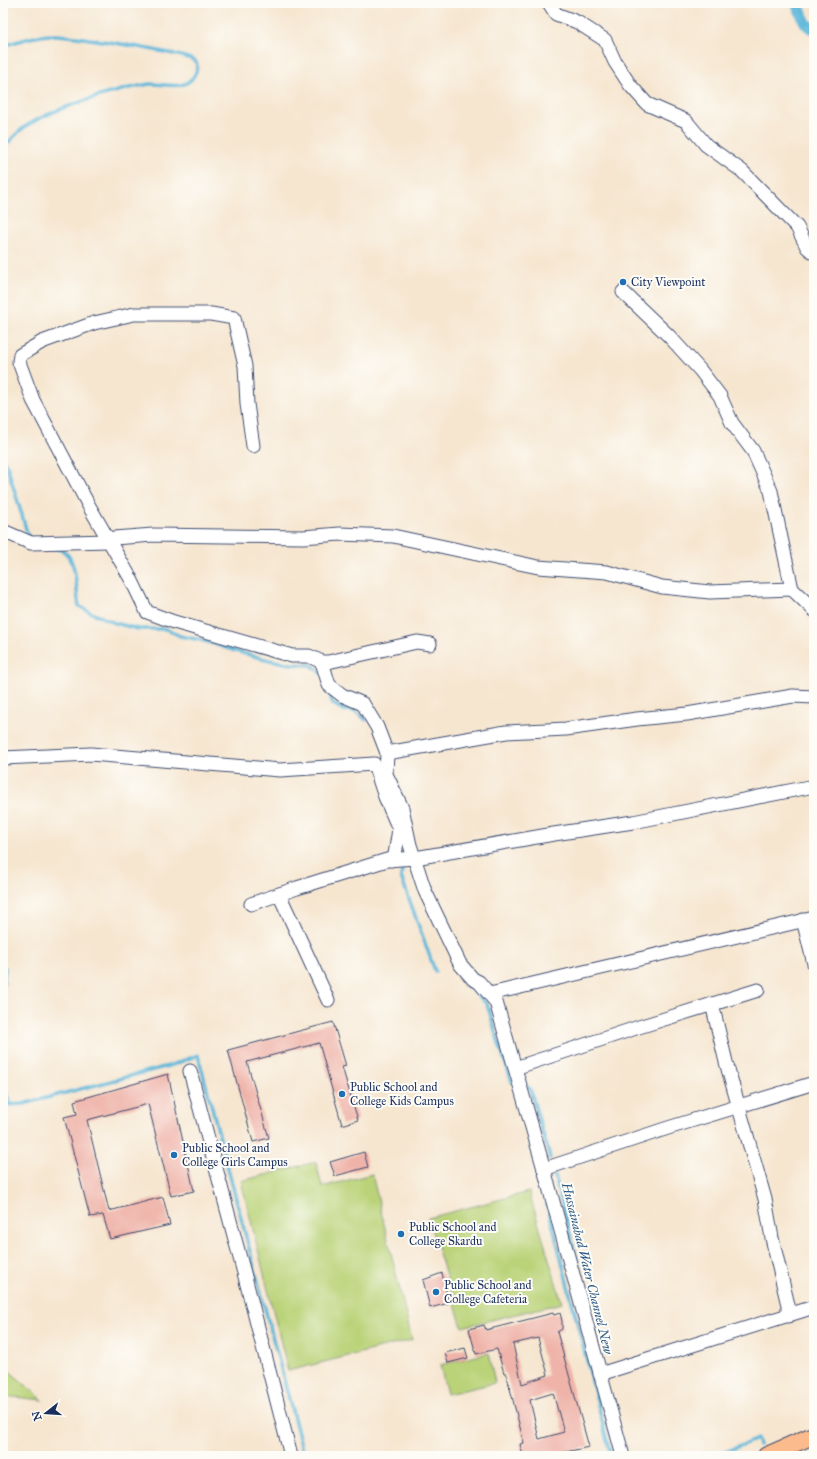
<svg xmlns="http://www.w3.org/2000/svg" width="817" height="1459" viewBox="0 0 817 1459" font-family="'IM FELL Great Primer',serif">
	<rect width="100%" height="100%" fill="#fdfcf7"/>
	<filter id="ink" filterUnits="userSpaceOnUse"><feTurbulence type="fractalNoise" baseFrequency=".025" numOctaves="2"/><feDisplacementMap in="SourceGraphic" scale="8" xChannelSelector="R" yChannelSelector="G"/><feConvolveMatrix kernelMatrix="1 2 1 2 8 2 1 2 1" color-interpolation-filters="sRGB"/></filter>
	<filter id="wash" filterUnits="userSpaceOnUse"><feTurbulence type="fractalNoise" baseFrequency=".012" numOctaves="4" result="noise"/><feDisplacementMap in="SourceGraphic" scale="16" xChannelSelector="R" yChannelSelector="G"/><feGaussianBlur stdDeviation="0.9" result="paint"/><feColorMatrix in="noise" values="0 0 0 0 0 0 0 0 0 0 0 0 0 0 0 0 0 1.4 0 .05"/><feComposite in="paint" operator="in"/></filter>
	<g filter="url(#wash)">
		<rect width="100%" height="100%" fill="#f6e6d0"/>
		<g fill="#bad378" stroke="#6a816b">
			<polygon points="316,1162 322,1187 372,1174 412,1340 288,1371 241,1181"/>
			<polygon points="529,1192 562,1303 462,1327 428,1218"/>
			<polygon points="489,1353 495,1383 447,1394 440,1365"/>
			<polygon points="3,1363 7,1369 43,1400 3,1396"/>
		</g>
		<g fill="none" stroke-linecap="round" stroke-linejoin="round">
			<g stroke="#5bb6d9" stroke-width="3.5">
				<path d="M3,46C19,41 36,35 53,35C68,34 188,54 195,61C200,66 195,75 191,80C180,90 163,83 150,84C143,85 136,87 129,88C100,95 46,111 22,129C15,135 9,142 3,148"/>
				<polyline points="3,459 7,466 29,539"/>
				<path d="M55,548C79,551 75,588 79,606L92,613L115,623L138,629H166L180,636L201,640L242,653L269,660L291,664L311,665L318,670L320,673"/>
				<polyline points="328,689 333,704 344,710 355,711 366,720"/>
				<polyline points="402,868 401,877 407,893 435,971"/>
				<polyline points="3,966 5,968 3,990"/>
				<polyline points="464,982 487,1004 501,1050 512,1082"/>
				<polyline points="3,1084 10,1104"/>
				<polyline points="528,1087 530,1089 550,1158"/>
				<polyline points="3,1105 23,1104 172,1065 198,1055 304,1456"/>
				<polyline points="555,1176 584,1289"/>
				<polyline points="546,1199 611,1456"/>
				<polyline points="715,1456 757,1439 759,1445"/>
			</g>
			<path stroke="#5bb6d9" stroke-width="12" d="M796,3C803,12 802,25 814,29"/>
		</g>
		<g id="blocks">
			<g fill="#efb3a9" fill-rule="evenodd">
				<polygon points="333,1022 346,1066 342,1067 358,1120 342,1125 319,1043 247,1062 269,1138 253,1142 228,1050"/>
				<polygon points="168,1074 194,1191 171,1196 148,1104 87,1120 109,1211 163,1197 170,1225 110,1239 103,1215 90,1217 64,1117 77,1114 74,1101"/>
				<polygon points="364,1152 368,1167 335,1176 330,1162"/>
				<polygon points="442,1273 449,1303 430,1308 423,1280"/>
				<path d="M553,1313L554,1315L560,1313L562,1321V1329L557,1332L589,1447L547,1456H523L520,1444L524,1443L506,1373H504L497,1349L476,1354L469,1329L484,1325L486,1330ZM538,1338L548,1375L522,1384L513,1344ZM553,1393L564,1432L539,1439L530,1400Z"/>
				<polygon points="465,1348 468,1358 448,1363 445,1353"/>
			</g>
		</g>
	</g>
	<g filter="url(#ink)">
		<use href="#blocks" fill-opacity="0" stroke="#3c4a6f" stroke-width="1"/>
		<g fill="none" stroke-linecap="round" stroke-linejoin="round">
			<g stroke="#3c4a6f" stroke-width="15">
				<g id="minor">
					<polyline points="549,3 556,14 577,22 605,40 615,62 630,85 647,104 686,121 706,145 742,171 797,227 807,247 814,253"/>
					<polyline points="623,292 669,336 700,370 720,396 732,423 753,451 771,491 792,589 814,610"/>
					<polyline points="253,446 247,404 245,366 234,318 211,314 134,314 94,323 42,342 20,355 19,362 33,400 89,506 131,579 147,612 174,622 292,656 309,656 322,662 328,662 417,642 430,644"/>
					<polyline points="3,531 31,543 108,541 114,538 153,535 303,537 340,534 393,536 538,567 607,572 662,587 710,592 792,589"/>
					<polyline points="322,662 329,685 342,695 363,704 377,727 387,753 386,774 402,808 410,845 425,891 460,964 473,979 479,982 496,1002 544,1169 623,1456"/>
					<polyline points="387,753 506,732 566,729 637,719 687,714 793,696 814,697"/>
					<polyline points="3,758 91,754 280,770 374,764 385,797 399,829 395,855 391,860"/>
					<polyline points="279,894 328,1000"/>
					<polyline points="251,904 297,888 387,860 415,858 554,834 633,822 814,786"/>
					<polyline points="803,920 814,964"/>
					<polyline points="490,994 814,918"/>
					<polyline points="712,1004 726,1062 765,1199 772,1238 788,1305 788,1316"/>
					<polyline points="515,1068 642,1026 758,990"/>
					<polyline points="190,1071 244,1273 291,1456"/>
					<polyline points="544,1169 668,1128 814,1083"/>
					<polyline points="600,1374 814,1307"/>
				</g>
			</g>
			<g stroke="#3c4a6f" stroke-width="19">
				<polyline id="major" points="766,1456 814,1435"/>
			</g>
			<use href="#minor" stroke="#fff" stroke-width="13"/>
			<use href="#major" stroke="#fbbb8d" stroke-width="17"/>
		</g>
	</g>
	<g fill="#1f6fb2" stroke="#fdfcf7" stroke-width="1.5">
		<circle cx="623" cy="282" r="4"/>
		<circle cx="342" cy="1094" r="4"/>
		<circle cx="174" cy="1155" r="4"/>
		<circle cx="401" cy="1234" r="4"/>
		<circle cx="436" cy="1292" r="4"/>
	</g>
	<g text-anchor="middle" stroke-width="4" stroke-linejoin="round" paint-order="stroke">
		<g font-size="12" fill="#1b2f5e" stroke="#fdfcf7" text-anchor="start">
			<text x="631" y="286">City Viewpoint</text>
			<text x="350" y="1091">Public School and<tspan x="350" dy="14">College Kids Campus</tspan></text>
			<text x="182" y="1152">Public School and<tspan x="182" dy="14">College Girls Campus</tspan></text>
			<text x="409" y="1231">Public School and<tspan x="409" dy="14">College Skardu</tspan></text>
			<text x="444" y="1289">Public School and<tspan x="444" dy="14">College Cafeteria</tspan></text>
		</g>
		<g font-size="13" font-style="italic" fill="#315e89" stroke="#fdfcf7">
			<text transform="translate(588 1268) rotate(76)" y="5">Hussainabad Water Channel New</text>
		</g>
	</g>
	<rect width="817" height="1459" fill="none" stroke="#fdfcf7" stroke-width="16"/>
	<g transform="translate(46 1413) rotate(253)" stroke="#fdfcf7" stroke-width="3" paint-order="stroke">
	<path d="M0-3L7 15L0 10L-7 15Z" fill="#1b2f5e"/>
	<text y="-6" font-size="11" font-weight="bold" text-anchor="middle" fill="#1b2f5e">N</text>
	</g>
</svg>
